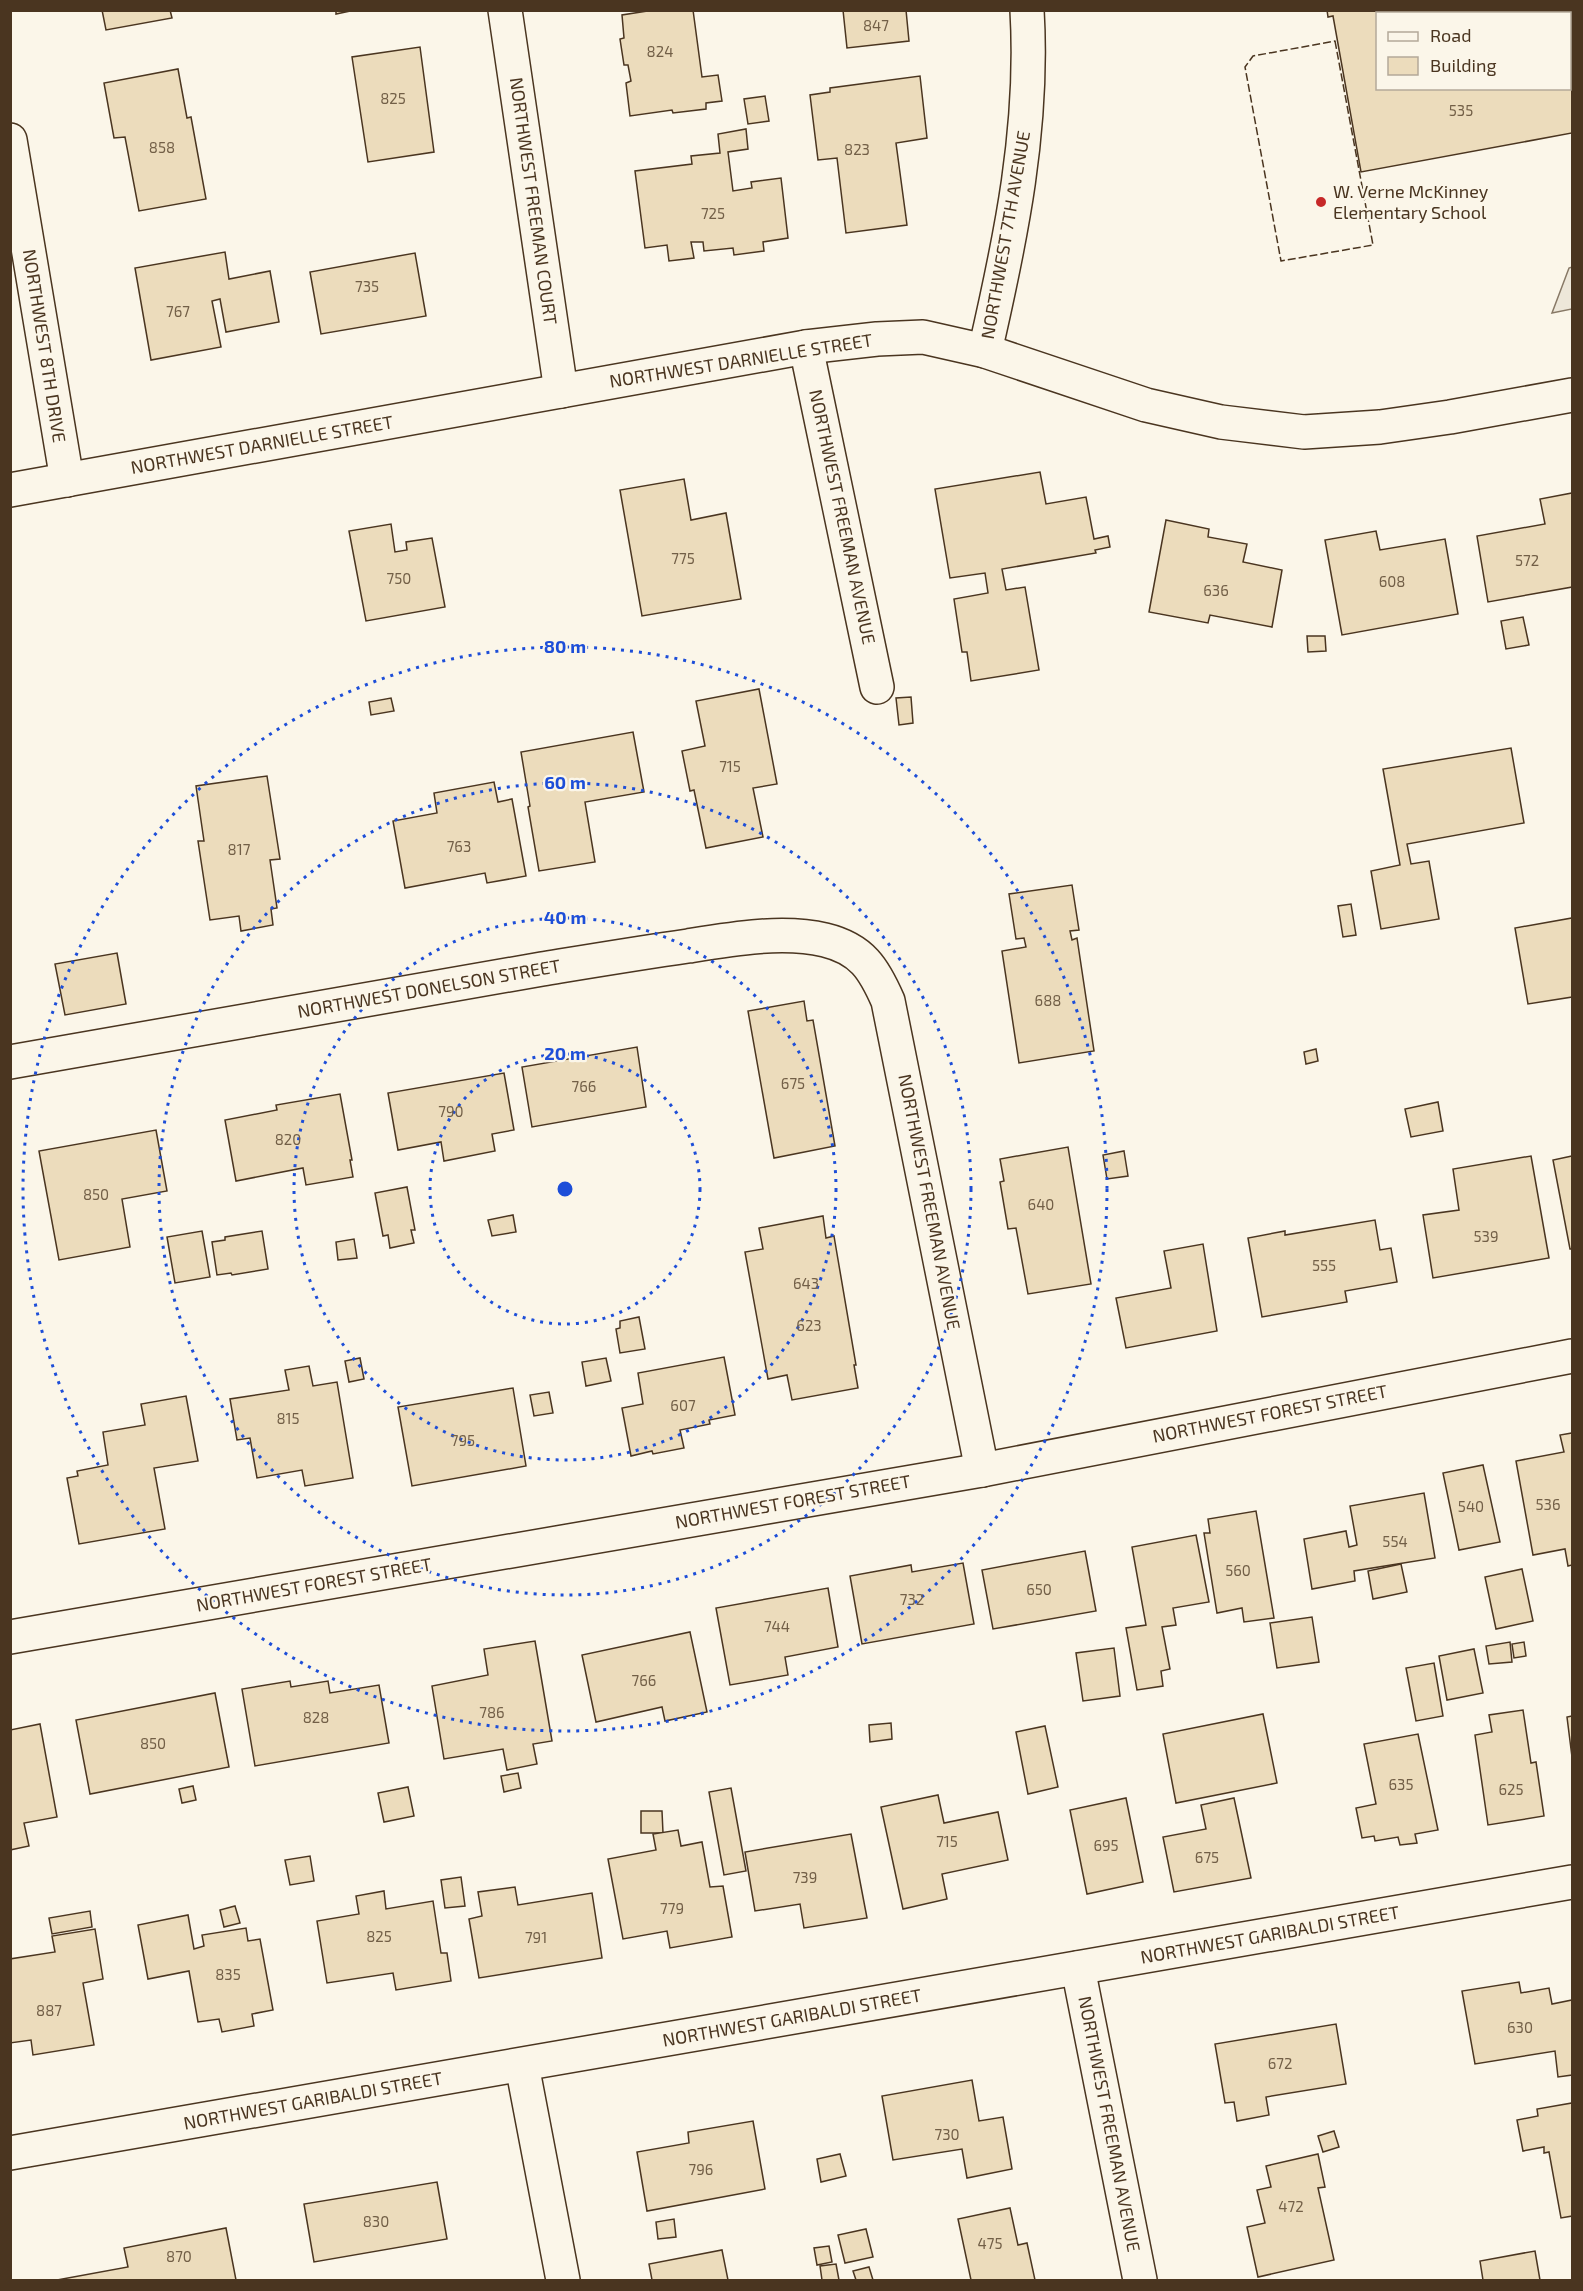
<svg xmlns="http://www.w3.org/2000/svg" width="1583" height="2291" viewBox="0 0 1583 2291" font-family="'Exo 2',sans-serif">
	<rect width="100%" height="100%" fill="#fbf6e9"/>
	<polygon fill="#ede7d9" stroke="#887966" stroke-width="1.5" points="1572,267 1572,309 1552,313 1569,268"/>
	<g fill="#ecdcbc" stroke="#4a3520" stroke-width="1.5">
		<polygon points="102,10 170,10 172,18 106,30"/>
		<polygon points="336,10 355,10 336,14"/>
		<polygon points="654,10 693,10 702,77 718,75 722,101 706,103 706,109 673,113 672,110 630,116 626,83 631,81 628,65 624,65 620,39 624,38 622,15"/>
		<polygon points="843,10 906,10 909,41 847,48"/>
		<polygon points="1327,10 1417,10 1418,14 1378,14 1378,88 1570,88 1570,14 1486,14 1486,10 1572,10 1572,133 1361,172 1333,16 1328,17"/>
		<polygon points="1417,10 1486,10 1486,14 1418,14"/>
		<polygon points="420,47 434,152 368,162 352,57"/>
		<polygon points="178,69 187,118 191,117 206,199 139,211 125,137 114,138 104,83"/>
		<polygon points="920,76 927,138 896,143 907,225 846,233 837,158 818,160 810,95 830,92 830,88"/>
		<polygon points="765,96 769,121 748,124 744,99"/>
		<polygon points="746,129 748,149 728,152 733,191 752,188 751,182 781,178 788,238 763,242 764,251 734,255 733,248 704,251 703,242 691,242 694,258 669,261 667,245 645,248 635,171 692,164 691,156 720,153 718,134"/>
		<polygon points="225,252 229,279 270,271 279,322 226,332 220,299 212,301 221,347 151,360 135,268"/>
		<polygon points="415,253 426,316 321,334 310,272"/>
		<polygon points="1040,472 1046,504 1086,497 1094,539 1108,536 1110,547 1095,550 1096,553 1002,569 1006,590 1025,587 1039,670 971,681 967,652 962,652 954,599 988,593 985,573 950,578 935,489"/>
		<polygon points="684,479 691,520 726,513 741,599 642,616 620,490"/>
		<polygon points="1572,493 1572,587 1488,602 1477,536 1545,524 1540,499"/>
		<polygon points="1166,520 1209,529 1208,537 1247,544 1243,562 1282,570 1272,627 1210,615 1208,623 1149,612"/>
		<polygon points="391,524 395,552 407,550 406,542 432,538 445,607 366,621 349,531"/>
		<polygon points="1376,531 1380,550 1445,539 1458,614 1342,635 1325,540"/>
		<polygon points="1523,617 1529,645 1506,649 1501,621"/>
		<polygon points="1307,636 1325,636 1326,651 1308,652"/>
		<polygon points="759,689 777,784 753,788 763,837 706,848 694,790 690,791 682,751 705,746 696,701"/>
		<polygon points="911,697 913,723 899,725 896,698"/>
		<polygon points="391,698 394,711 371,715 369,702"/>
		<polygon points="633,732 644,792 585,802 595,862 539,871 528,807 530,806 521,752"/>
		<polygon points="1511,748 1524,823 1407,844 1411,864 1429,861 1439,919 1381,929 1371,871 1400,865 1383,769"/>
		<polygon points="267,776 280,859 270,860 277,908 271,909 273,925 241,931 239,916 210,920 198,841 204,841 196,786"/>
		<polygon points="494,782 498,802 512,799 526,876 487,883 485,873 405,888 393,821 437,813 434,793"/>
		<polygon points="1072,885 1079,930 1070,931 1072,940 1077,938 1094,1051 1019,1063 1002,951 1026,947 1024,938 1016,939 1009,894"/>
		<polygon points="1351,904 1356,935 1343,937 1338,906"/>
		<polygon points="1572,918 1572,997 1528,1004 1515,928"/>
		<polygon points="117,953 126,1004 65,1015 55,964"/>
		<polygon points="804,1001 807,1021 813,1020 835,1146 774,1158 748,1011"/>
		<polygon points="637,1047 646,1107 532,1127 522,1067"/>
		<polygon points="1316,1049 1318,1061 1306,1064 1304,1052"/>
		<polygon points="504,1073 514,1130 492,1134 495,1151 444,1161 441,1142 398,1150 388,1093"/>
		<polygon points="340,1094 352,1160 350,1160 353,1177 306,1185 303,1168 236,1181 225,1120 277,1110 276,1105"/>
		<polygon points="1438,1102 1443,1131 1411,1137 1405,1109"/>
		<polygon points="156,1130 167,1191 122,1199 130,1247 59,1260 39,1151"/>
		<polygon points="1068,1147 1091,1284 1028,1294 1016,1228 1008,1229 1000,1182 1004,1181 1000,1159"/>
		<polygon points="1124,1151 1128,1176 1107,1179 1103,1155"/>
		<polygon points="1531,1156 1549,1258 1433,1278 1423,1215 1459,1210 1453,1169"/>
		<polygon points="1572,1156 1572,1249 1570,1249 1553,1160"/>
		<polygon points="407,1187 415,1230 411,1230 414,1243 390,1248 388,1235 383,1236 375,1193"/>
		<polygon points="513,1215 516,1232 492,1236 488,1220"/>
		<polygon points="823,1216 826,1238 834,1236 835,1242 856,1365 854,1365 858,1388 792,1400 787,1375 768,1379 745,1252 763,1249 759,1228"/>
		<polygon points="1375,1220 1380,1250 1391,1248 1397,1282 1345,1291 1347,1302 1262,1317 1248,1238 1285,1231 1285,1235"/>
		<polygon points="202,1231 210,1277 175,1283 167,1237"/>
		<polygon points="262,1231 268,1269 232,1275 231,1273 217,1275 212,1242 225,1240 225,1237"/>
		<polygon points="354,1239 357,1258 338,1260 336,1242"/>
		<polygon points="1203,1244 1217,1331 1126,1348 1116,1298 1171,1288 1164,1251"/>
		<polygon points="639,1317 645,1349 620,1353 616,1329 620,1328 620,1321"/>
		<polygon points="724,1357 735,1415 709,1420 710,1424 680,1430 684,1448 653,1454 652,1451 631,1456 622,1408 643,1404 638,1373"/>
		<polygon points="360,1358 364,1379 349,1382 345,1361"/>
		<polygon points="606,1358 611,1381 586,1386 582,1362"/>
		<polygon points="309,1366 313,1386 337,1382 353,1478 305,1486 302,1470 257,1478 250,1438 237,1440 230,1399 289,1390 285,1370"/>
		<polygon points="513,1388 526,1466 412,1486 398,1407"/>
		<polygon points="549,1392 553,1413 534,1416 530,1395"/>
		<polygon points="186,1396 198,1461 154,1468 165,1529 79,1544 67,1478 78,1476 77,1471 108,1465 103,1432 145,1425 141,1404"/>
		<polygon points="1572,1433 1572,1565 1568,1566 1565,1549 1533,1555 1516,1461 1564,1452 1560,1435"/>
		<polygon points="1483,1465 1500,1542 1459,1550 1443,1473"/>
		<polygon points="1424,1493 1435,1558 1354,1571 1355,1581 1312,1589 1304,1539 1346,1531 1349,1547 1357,1545 1350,1506"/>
		<polygon points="1256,1511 1274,1618 1244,1622 1242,1608 1217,1613 1204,1533 1210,1533 1208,1519"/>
		<polygon points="1196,1535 1209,1602 1173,1608 1176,1625 1162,1627 1170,1669 1161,1671 1163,1686 1137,1690 1126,1628 1146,1625 1132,1547"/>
		<polygon points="1085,1551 1096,1611 993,1629 982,1570"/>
		<polygon points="963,1563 974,1624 862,1644 850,1576 911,1565 912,1572"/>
		<polygon points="1401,1564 1407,1592 1373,1599 1368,1571"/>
		<polygon points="1522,1569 1533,1621 1496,1629 1485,1577"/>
		<polygon points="828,1588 838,1647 785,1657 788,1675 730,1685 716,1608"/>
		<polygon points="1312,1617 1319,1662 1277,1668 1270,1623"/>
		<polygon points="690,1632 707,1712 665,1721 662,1707 596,1722 582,1655"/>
		<polygon points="535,1641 552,1741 533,1744 537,1764 507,1770 503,1749 444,1759 432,1686 488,1675 484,1649"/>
		<polygon points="1510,1642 1512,1662 1489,1664 1486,1646"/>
		<polygon points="1524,1642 1526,1656 1514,1658 1512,1644"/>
		<polygon points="1114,1648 1120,1696 1083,1701 1076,1653"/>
		<polygon points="1474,1649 1483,1693 1447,1700 1439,1656"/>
		<polygon points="1434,1663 1443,1716 1416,1721 1406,1668"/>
		<polygon points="290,1681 291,1687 328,1681 330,1693 379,1685 389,1743 255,1766 242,1689"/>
		<polygon points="215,1693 229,1767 90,1794 76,1720"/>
		<polygon points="1523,1710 1531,1763 1536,1762 1544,1816 1488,1825 1475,1735 1492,1732 1489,1715"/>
		<polygon points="1263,1714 1277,1783 1176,1803 1163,1734"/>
		<polygon points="1572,1716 1572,1757 1567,1717"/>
		<polygon points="891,1723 892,1739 870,1742 869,1725"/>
		<polygon points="40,1724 57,1817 24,1823 29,1846 10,1850 10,1730"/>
		<polygon points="1045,1726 1058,1787 1028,1794 1016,1732"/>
		<polygon points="1418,1734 1438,1830 1415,1834 1417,1843 1400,1845 1398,1837 1375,1841 1374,1836 1362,1838 1356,1808 1376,1804 1364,1744"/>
		<polygon points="518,1773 521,1788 504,1792 501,1776"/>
		<polygon points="193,1786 196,1800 182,1803 179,1789"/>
		<polygon points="408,1787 414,1816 384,1822 378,1793"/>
		<polygon points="731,1788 746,1871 724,1875 709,1792"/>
		<polygon points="938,1795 944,1823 998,1812 1008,1860 942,1874 947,1899 903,1909 881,1807"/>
		<polygon points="1126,1798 1143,1882 1087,1894 1070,1810"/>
		<polygon points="1234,1798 1251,1878 1174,1892 1163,1837 1206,1829 1201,1805"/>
		<polygon points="641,1811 662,1811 663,1833 641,1833"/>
		<polygon points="678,1830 681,1846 702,1842 710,1887 723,1886 732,1937 670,1948 667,1931 623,1939 608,1859 656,1850 653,1834"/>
		<polygon points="851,1834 867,1918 804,1928 800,1904 755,1911 745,1852"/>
		<polygon points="310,1856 314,1881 290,1885 285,1860"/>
		<polygon points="461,1877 465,1906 445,1908 441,1880"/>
		<polygon points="515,1887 518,1905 592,1893 602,1958 479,1978 469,1919 482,1916 478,1892"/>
		<polygon points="384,1891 386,1909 433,1901 441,1953 447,1953 451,1981 396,1990 393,1973 327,1983 317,1921 359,1914 356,1896"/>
		<polygon points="235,1906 240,1923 224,1927 220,1910"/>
		<polygon points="90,1911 92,1927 52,1934 49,1918"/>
		<polygon points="188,1915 194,1949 204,1946 202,1935 246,1928 248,1941 260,1939 273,2010 252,2014 254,2026 222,2032 219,2019 198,2022 189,1971 148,1979 138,1925"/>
		<polygon points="95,1929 103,1979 83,1983 94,2045 33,2055 31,2040 10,2043 10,1959 55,1952 52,1936"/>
		<polygon points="1519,1982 1521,1993 1549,1988 1552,2004 1572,2000 1572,2075 1558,2077 1555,2051 1475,2064 1462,1991"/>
		<polygon points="1336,2024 1346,2084 1266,2097 1269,2115 1237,2121 1234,2102 1225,2103 1215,2044"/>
		<polygon points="972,2080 979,2121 1003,2117 1012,2169 967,2178 962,2149 893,2160 882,2096"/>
		<polygon points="1572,2103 1572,2216 1561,2218 1549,2152 1544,2153 1544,2147 1523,2151 1517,2120 1538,2116 1537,2109"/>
		<polygon points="753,2121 765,2189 647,2211 637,2152 689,2143 688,2132"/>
		<polygon points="1334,2131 1339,2147 1323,2152 1318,2136"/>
		<polygon points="840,2154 846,2176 821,2182 817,2159"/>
		<polygon points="1318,2154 1325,2187 1318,2188 1334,2260 1258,2277 1247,2227 1265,2223 1257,2190 1271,2187 1266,2166"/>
		<polygon points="437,2182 447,2239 314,2262 304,2204"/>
		<polygon points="1010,2208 1018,2245 1027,2243 1035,2280 971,2280 958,2219"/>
		<polygon points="674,2219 676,2237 658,2239 656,2222"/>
		<polygon points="226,2228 236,2280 57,2280 128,2267 124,2248"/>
		<polygon points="866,2229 873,2257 845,2263 838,2235"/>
		<polygon points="829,2246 832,2262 817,2265 814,2248"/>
		<polygon points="722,2250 728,2280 652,2280 649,2264"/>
		<polygon points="1535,2251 1540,2280 1483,2280 1480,2261"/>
		<polygon points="836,2264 839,2280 822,2280 820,2266"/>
		<polygon points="869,2267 873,2280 856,2280 853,2271"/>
	</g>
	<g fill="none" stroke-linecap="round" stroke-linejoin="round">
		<g stroke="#4a3520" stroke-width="36">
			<g id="street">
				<polyline points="505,10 561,391"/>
				<polyline points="10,140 67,480"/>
				<polyline points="806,347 877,687"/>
				<path d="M985,351C1011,238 1034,127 1027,10"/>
				<polyline points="10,490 806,347 877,339 923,337 985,351 1146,405 1221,422 1304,432 1380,427 1450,417 1572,395"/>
				<path d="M10,1062C188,1031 365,1000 542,969C591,961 639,953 688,946C731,939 783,930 825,940C862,949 874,969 888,1001L982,1470"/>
				<polyline points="10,1637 982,1470 1572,1356"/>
				<polyline points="1078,1968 1140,2280"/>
				<polyline points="522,2065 563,2280"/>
				<polyline points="10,2153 1572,1882"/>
			</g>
		</g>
		<use href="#street" stroke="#fbf6e9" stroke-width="33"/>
		<polygon stroke="#4a3520" stroke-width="1.5" stroke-dasharray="8 3" stroke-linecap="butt" points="1335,41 1373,245 1281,261 1245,67 1253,56"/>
	</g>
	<g fill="none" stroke="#1d4ed8" stroke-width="3" stroke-dasharray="3 6">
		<circle cx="565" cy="1189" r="135"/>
		<circle cx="565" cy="1189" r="271"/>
		<circle cx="565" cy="1189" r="406"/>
		<circle cx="565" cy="1189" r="542"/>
	</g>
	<circle fill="#c62828" stroke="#fbf6e9" stroke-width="2" cx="1321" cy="202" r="6"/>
	<g text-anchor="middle" stroke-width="4.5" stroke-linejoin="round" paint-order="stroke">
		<g font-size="15" fill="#725f47">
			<text x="876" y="31">847</text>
			<text x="660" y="57">824</text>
			<text x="393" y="104">825</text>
			<text x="1461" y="116">535</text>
			<text x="162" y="153">858</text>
			<text x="857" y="155">823</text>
			<text x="713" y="219">725</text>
			<text x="367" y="292">735</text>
			<text x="178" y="317">767</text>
			<text x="683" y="564">775</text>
			<text x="1527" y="566">572</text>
			<text x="399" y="584">750</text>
			<text x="1392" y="587">608</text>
			<text x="1216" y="596">636</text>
			<text x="730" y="772">715</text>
			<text x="459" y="852">763</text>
			<text x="239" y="855">817</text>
			<text x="1048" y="1006">688</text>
			<text x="793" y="1089">675</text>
			<text x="584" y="1092">766</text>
			<text x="451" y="1117">790</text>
			<text x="288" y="1145">820</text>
			<text x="96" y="1200">850</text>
			<text x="1041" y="1210">640</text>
			<text x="1486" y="1242">539</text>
			<text x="1324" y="1271">555</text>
			<text x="806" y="1289">643</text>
			<text x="809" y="1331">623</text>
			<text x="683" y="1411">607</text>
			<text x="288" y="1424">815</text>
			<text x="463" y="1446">795</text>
			<text x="1548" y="1510">536</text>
			<text x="1471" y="1512">540</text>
			<text x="1395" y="1547">554</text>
			<text x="1238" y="1576">560</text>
			<text x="1039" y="1595">650</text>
			<text x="912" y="1605">732</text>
			<text x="777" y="1632">744</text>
			<text x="644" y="1686">766</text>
			<text x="492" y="1718">786</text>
			<text x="316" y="1723">828</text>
			<text x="153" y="1749">850</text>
			<text x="1401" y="1790">635</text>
			<text x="1511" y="1795">625</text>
			<text x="947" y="1847">715</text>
			<text x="1106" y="1851">695</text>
			<text x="1207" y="1863">675</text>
			<text x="805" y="1883">739</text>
			<text x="672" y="1914">779</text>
			<text x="379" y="1942">825</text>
			<text x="536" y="1943">791</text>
			<text x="228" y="1980">835</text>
			<text x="49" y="2016">887</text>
			<text x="1520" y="2033">630</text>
			<text x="1280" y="2069">672</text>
			<text x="947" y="2140">730</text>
			<text x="701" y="2175">796</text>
			<text x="1291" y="2212">472</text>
			<text x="376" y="2227">830</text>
			<text x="990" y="2249">475</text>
			<text x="179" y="2262">870</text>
		</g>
		<g font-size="18" fill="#4a3520" stroke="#fbf6e9" text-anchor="start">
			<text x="1333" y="198">W. Verne McKinney<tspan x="1333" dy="21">Elementary School</tspan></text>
		</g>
		<g font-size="18" fill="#4a3520" stroke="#fbf6e9">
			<text transform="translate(533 201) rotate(82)" y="6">NORTHWEST FREEMAN COURT</text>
			<text transform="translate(1006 235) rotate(-80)" y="6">NORTHWEST 7TH AVENUE</text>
			<text transform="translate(44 346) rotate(81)" y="6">NORTHWEST 8TH DRIVE</text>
			<text transform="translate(741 361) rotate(-9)" y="6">NORTHWEST DARNIELLE STREET</text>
			<text transform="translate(262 445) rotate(-10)" y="6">NORTHWEST DARNIELLE STREET</text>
			<text transform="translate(842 517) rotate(78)" y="6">NORTHWEST FREEMAN AVENUE</text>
			<text transform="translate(429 989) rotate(-10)" y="6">NORTHWEST DONELSON STREET</text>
			<text transform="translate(929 1202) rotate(79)" y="6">NORTHWEST FREEMAN AVENUE</text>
			<text transform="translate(1270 1414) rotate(-11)" y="6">NORTHWEST FOREST STREET</text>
			<text transform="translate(793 1502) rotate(-10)" y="6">NORTHWEST FOREST STREET</text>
			<text transform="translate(314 1585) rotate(-10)" y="6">NORTHWEST FOREST STREET</text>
			<text transform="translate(1270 1935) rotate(-10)" y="6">NORTHWEST GARIBALDI STREET</text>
			<text transform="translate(792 2018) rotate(-10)" y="6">NORTHWEST GARIBALDI STREET</text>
			<text transform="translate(313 2101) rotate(-10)" y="6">NORTHWEST GARIBALDI STREET</text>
			<text transform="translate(1109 2124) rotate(79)" y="6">NORTHWEST FREEMAN AVENUE</text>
		</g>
	</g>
	<circle cx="565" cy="1189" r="9" fill="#1d4ed8" stroke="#fbf6e9" stroke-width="3"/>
	<g font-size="18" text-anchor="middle" font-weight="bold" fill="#1d4ed8" stroke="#fbf6e9" stroke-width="4.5" stroke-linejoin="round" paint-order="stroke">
		<text x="565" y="653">80 m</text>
		<text x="565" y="789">60 m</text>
		<text x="565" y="924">40 m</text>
		<text x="565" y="1060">20 m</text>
	</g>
	<rect width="1583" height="2291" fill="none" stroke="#4a3520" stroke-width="24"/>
	<rect x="1376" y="12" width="195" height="78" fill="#fbf6e9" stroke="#b4a999" stroke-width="1.5"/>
	<rect x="1388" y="32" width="30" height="9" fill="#fbf6e9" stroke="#b4a999" stroke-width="1.5"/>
	<text x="1430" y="42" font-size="18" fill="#4a3520">Road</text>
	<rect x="1388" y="57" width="30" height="18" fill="#ecdcbc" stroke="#b4a999" stroke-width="1.5"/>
	<text x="1430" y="72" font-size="18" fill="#4a3520">Building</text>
</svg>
